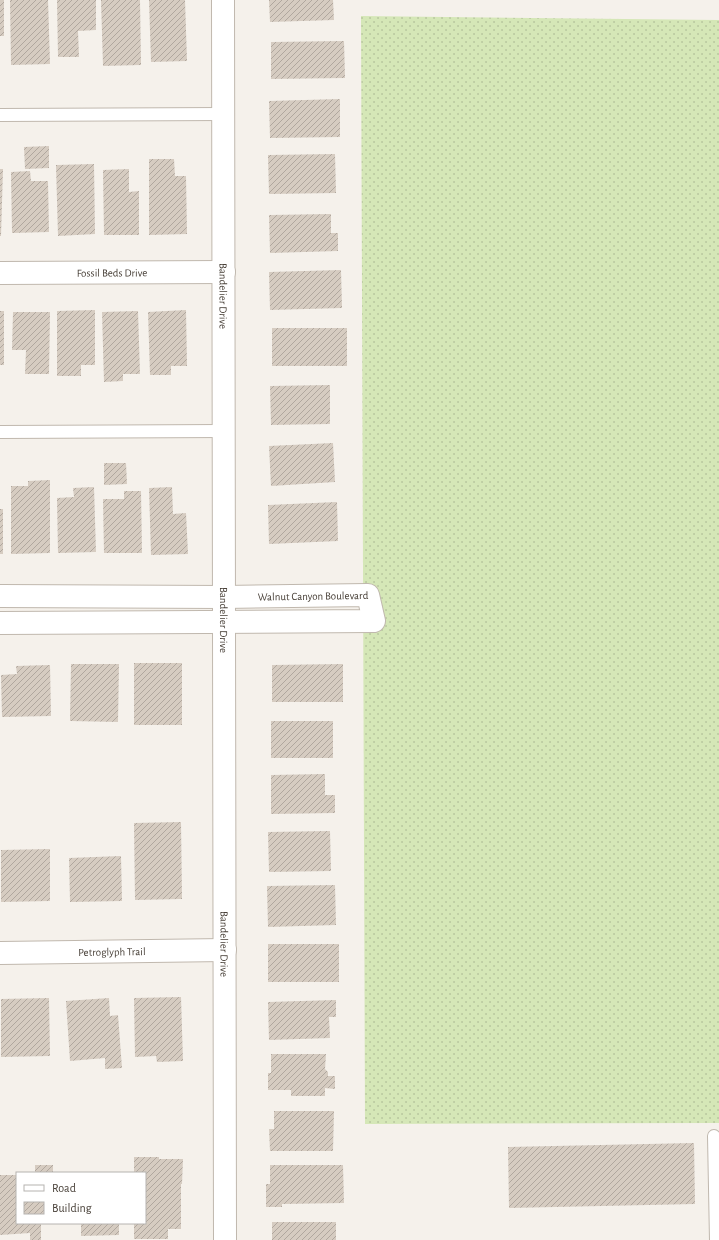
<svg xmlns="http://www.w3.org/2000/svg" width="719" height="1240" viewBox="0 0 719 1240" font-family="'Alegreya Sans',sans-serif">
	<defs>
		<pattern id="grass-dots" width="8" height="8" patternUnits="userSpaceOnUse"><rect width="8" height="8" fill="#d5e7b7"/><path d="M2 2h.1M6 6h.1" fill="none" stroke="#b8c79e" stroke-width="1.8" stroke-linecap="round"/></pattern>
		<pattern id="building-hatch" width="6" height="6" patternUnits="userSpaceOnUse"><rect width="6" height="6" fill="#d6ccc1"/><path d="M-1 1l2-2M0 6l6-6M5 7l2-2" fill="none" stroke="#b0a79e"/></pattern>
	</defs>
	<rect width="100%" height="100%" fill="#f5f1eb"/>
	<polygon fill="url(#grass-dots)" points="361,16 719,20 719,1123 365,1124"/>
	<g fill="url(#building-hatch)">
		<rect x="0" y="0" width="4" height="36"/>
		<polygon points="10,0 48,0 50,64 11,65"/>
		<polygon points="57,0 96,0 96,30 78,31 79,57 58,57"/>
		<polygon points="101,0 140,0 141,65 103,66"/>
		<polygon points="149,0 185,0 187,61 151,62"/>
		<polygon points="269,0 333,0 334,20 270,22"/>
		<polygon points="344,41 345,78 271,79 271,42"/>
		<polygon points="340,99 340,137 270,138 269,101"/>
		<polygon points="49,146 49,168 25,169 24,147"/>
		<polygon points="335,154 336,193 269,194 268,155"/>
		<polygon points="149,159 174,159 175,176 186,176 187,234 149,235"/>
		<polygon points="94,164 95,234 58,236 56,165"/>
		<polygon points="0,169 3,169 1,236 0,236"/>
		<polygon points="129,169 129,192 139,191 139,235 104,235 103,170"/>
		<polygon points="30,171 31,181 48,181 49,232 12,233 11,172"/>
		<polygon points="331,214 331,233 338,233 338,251 270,253 269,215"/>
		<polygon points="341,270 342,308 270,310 269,272"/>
		<polygon points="95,310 95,365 81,365 81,376 57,376 57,311"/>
		<polygon points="186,310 187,366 171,366 171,375 150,375 148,312"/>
		<rect x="0" y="311" width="4" height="54"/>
		<polygon points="138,311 140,374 123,374 123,381 104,382 102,312"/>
		<polygon points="13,312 50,312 49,374 25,374 26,350 12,350"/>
		<rect x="272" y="328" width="75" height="38"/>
		<polygon points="330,385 330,424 271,425 270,386"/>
		<polygon points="333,443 335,482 271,486 269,446"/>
		<polygon points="104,463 126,463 127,484 104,485"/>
		<polygon points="50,480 50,553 11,554 11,486 28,486 28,481"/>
		<polygon points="94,487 96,552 58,553 57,498 74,497 73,488"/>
		<polygon points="172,487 173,514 186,513 188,554 151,555 149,488"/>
		<polygon points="124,491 141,491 142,553 104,553 103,499 124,499"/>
		<polygon points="337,502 338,541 269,544 268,505"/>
		<rect x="0" y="509" width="3" height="45"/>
		<rect x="134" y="663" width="48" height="62"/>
		<polygon points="71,664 119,664 118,722 70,721"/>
		<polygon points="343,664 343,702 272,702 272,665"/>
		<polygon points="50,665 51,716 2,717 1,675 17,674 16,666"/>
		<rect x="271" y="721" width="62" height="37"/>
		<polygon points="325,774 325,795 335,795 335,813 271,814 271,775"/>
		<polygon points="181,822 182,899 135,900 134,823"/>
		<polygon points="330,831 331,871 269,872 268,832"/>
		<polygon points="50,849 50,901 1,902 1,850"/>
		<polygon points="121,856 122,901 70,902 69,858"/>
		<polygon points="335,885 336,925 268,927 267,886"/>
		<rect x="268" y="944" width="71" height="38"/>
		<polygon points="181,997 183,1061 157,1062 156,1056 135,1057 134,998"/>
		<polygon points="49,998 50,1056 1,1057 1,999"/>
		<polygon points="109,998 110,1016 118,1015 122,1068 105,1069 105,1058 70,1061 66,1001"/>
		<polygon points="336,1000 336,1017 329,1017 330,1038 269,1040 268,1002"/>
		<polygon points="271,1054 326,1054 325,1069 328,1072 328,1076 335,1076 335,1089 325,1088 325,1096 291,1096 291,1090 268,1090 268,1073 271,1073"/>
		<polygon points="274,1111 334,1111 333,1151 270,1151 269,1129 274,1129"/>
		<polygon points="694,1143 695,1204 509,1208 508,1147"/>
		<polygon points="134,1157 159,1157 159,1159 183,1159 182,1184 181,1184 181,1229 168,1229 168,1239 134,1239 134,1223 145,1223 145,1173 134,1173"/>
		<rect x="35" y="1165" width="18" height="8"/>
		<polygon points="270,1165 343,1165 344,1203 282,1204 282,1207 266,1207 266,1184 270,1184"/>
		<polygon points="0,1175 17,1175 17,1223 41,1223 41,1240 30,1240 30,1233 0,1235"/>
		<rect x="272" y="1222" width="64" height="18"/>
		<polygon points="81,1223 119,1223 119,1235 81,1236"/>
	</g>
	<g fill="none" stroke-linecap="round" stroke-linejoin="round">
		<g stroke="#c0b8ae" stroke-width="14">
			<g id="lane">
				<polyline points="0,115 223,114"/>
				<polyline points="0,432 224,431"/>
				<polyline points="714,1136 716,1240"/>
			</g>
		</g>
		<g stroke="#c0b8ae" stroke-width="24">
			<g id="street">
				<path id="s1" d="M223,0L225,1240"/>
				<path id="s2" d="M0,273L224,272"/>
				<path id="s3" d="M0,596L224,597L368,595L374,621L0,623"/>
				<path id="s4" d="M0,953L225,950"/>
			</g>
		</g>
		<use href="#lane" stroke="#fff" stroke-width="12"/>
		<use href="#street" stroke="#fff" stroke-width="22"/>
	</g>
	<g text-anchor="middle" stroke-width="3" stroke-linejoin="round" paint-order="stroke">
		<g font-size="11" fill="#494139" stroke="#fff">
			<text dy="4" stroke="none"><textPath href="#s2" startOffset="112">Fossil Beds Drive</textPath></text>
			<text dy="4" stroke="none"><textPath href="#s1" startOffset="296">Bandelier Drive</textPath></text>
			<text dy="4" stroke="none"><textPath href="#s3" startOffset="313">Walnut Canyon Boulevard</textPath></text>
			<text dy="4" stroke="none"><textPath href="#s1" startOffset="620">Bandelier Drive</textPath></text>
			<text dy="4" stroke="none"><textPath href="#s1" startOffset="944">Bandelier Drive</textPath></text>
			<text dy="4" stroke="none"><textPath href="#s4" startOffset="112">Petroglyph Trail</textPath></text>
		</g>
	</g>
	<rect x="16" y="1172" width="130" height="52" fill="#ffffff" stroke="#b6b3b0"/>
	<rect x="24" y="1185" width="20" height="6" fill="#ffffff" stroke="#b6b3b0"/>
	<text x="52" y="1192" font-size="12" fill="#494139">Road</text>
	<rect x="24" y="1202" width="20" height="12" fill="url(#building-hatch)" stroke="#b6b3b0"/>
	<text x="52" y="1212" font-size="12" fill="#494139">Building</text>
</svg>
